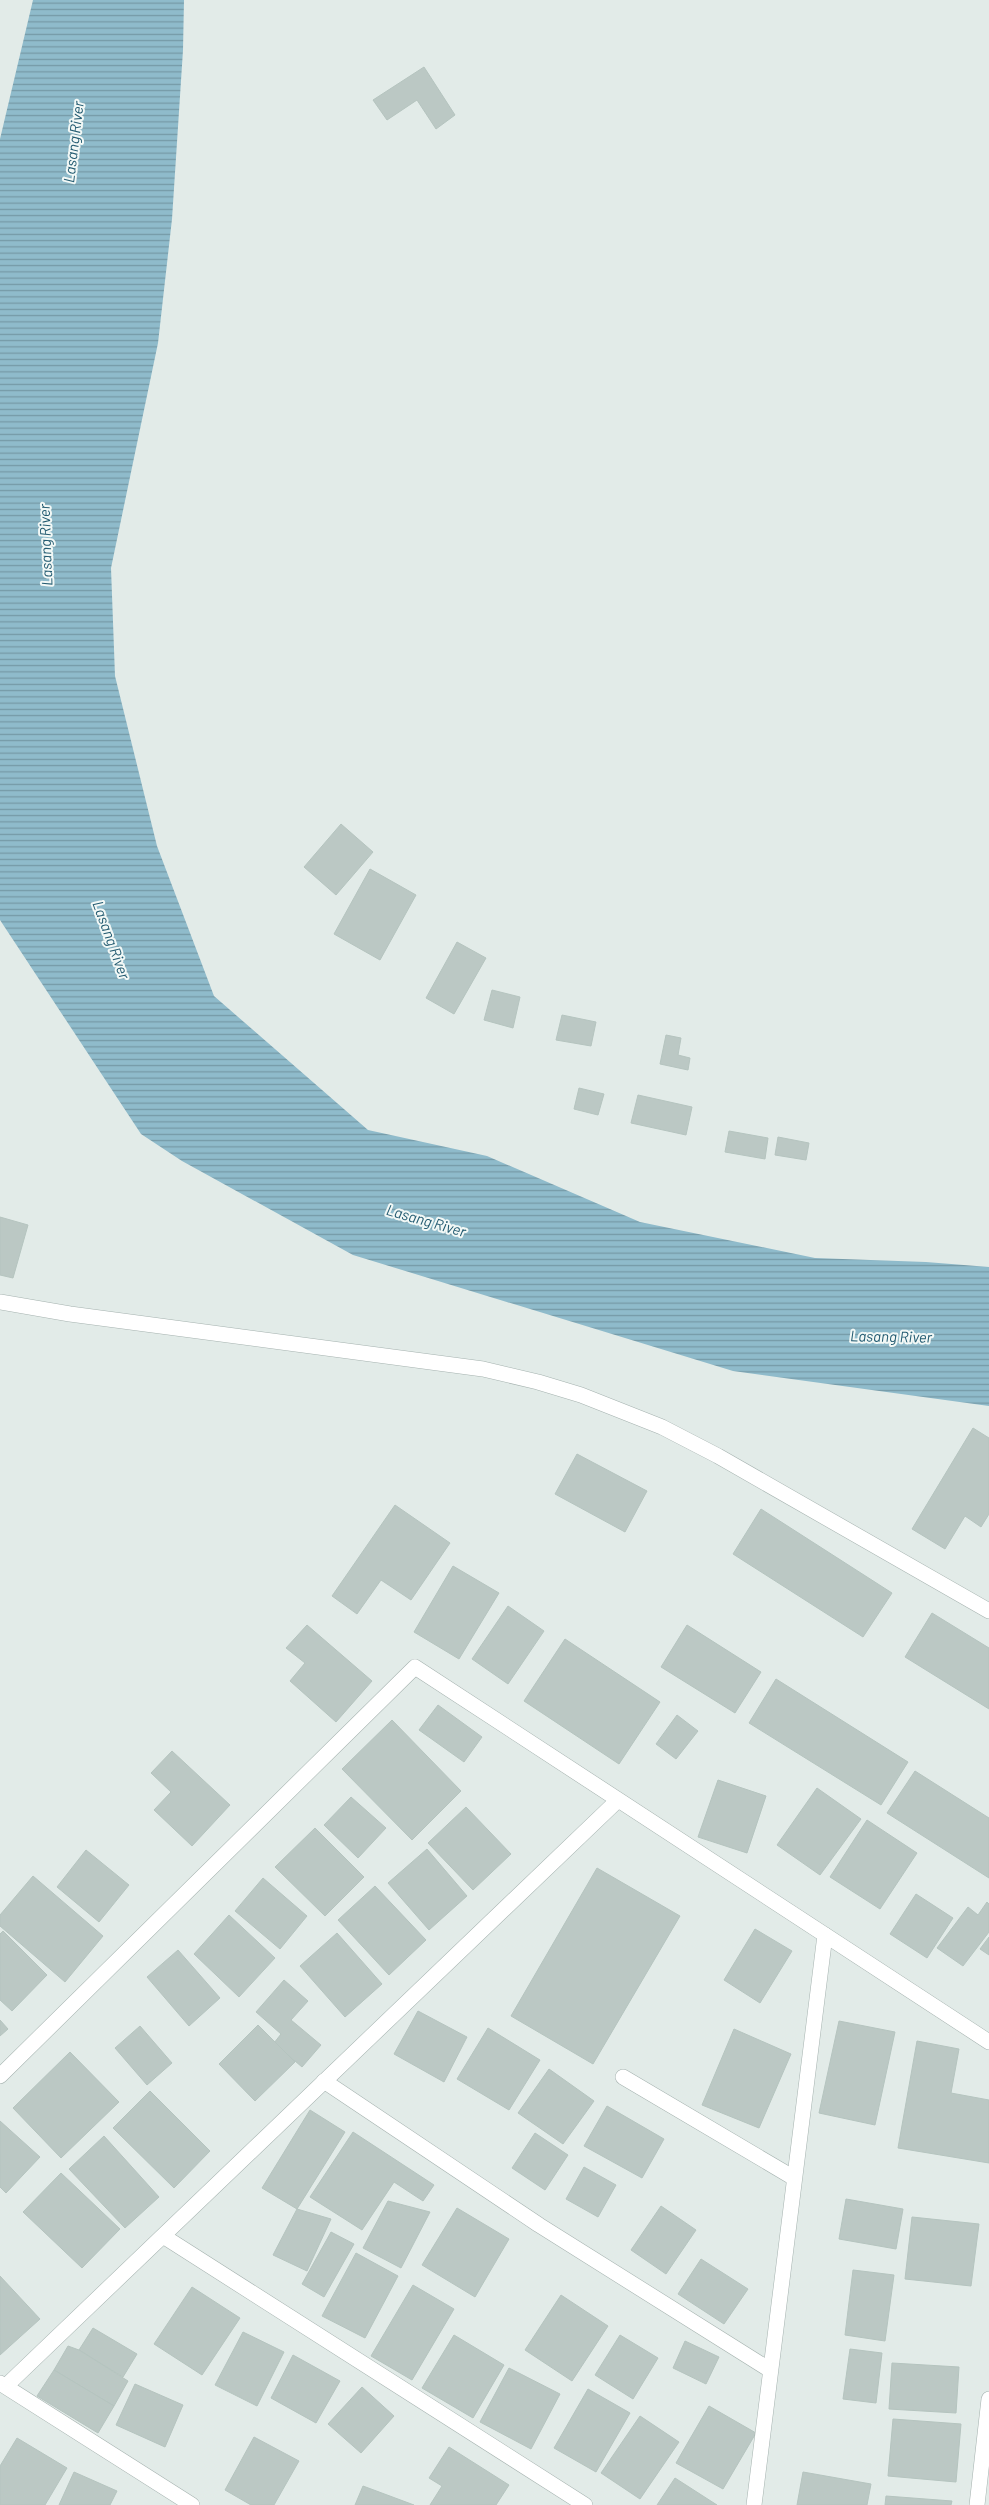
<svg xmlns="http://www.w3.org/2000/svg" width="989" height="2505" viewBox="0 0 989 2505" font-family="Barlow,sans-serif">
	<defs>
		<pattern id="water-rules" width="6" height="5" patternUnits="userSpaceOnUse" patternTransform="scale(1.25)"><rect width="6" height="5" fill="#8fbbcb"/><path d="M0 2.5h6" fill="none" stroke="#7599a6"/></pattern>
	</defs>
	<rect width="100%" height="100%" fill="#e2ebe8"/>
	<polygon fill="url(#water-rules)" points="33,0 184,0 183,50 172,219 158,343 111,568 115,676 157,846 214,996 368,1130 487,1156 640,1222 815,1258 926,1262 989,1267 989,1406 733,1371 353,1255 182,1161 141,1134 0,920 0,139"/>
	<g fill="#bbc8c4" stroke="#b5c4bf">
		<polygon points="424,67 455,115 436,129 417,100 387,120 373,100"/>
		<polygon points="341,824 373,852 336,895 304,867"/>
		<polygon points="370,869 416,895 380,960 334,934"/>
		<polygon points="457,942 486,958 454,1014 426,998"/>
		<polygon points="492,990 520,997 513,1028 484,1020"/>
		<polygon points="562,1015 596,1022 591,1046 556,1040"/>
		<polygon points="666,1035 681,1038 678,1055 690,1058 688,1070 660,1064"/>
		<polygon points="579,1088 604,1094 598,1115 574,1109"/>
		<polygon points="638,1095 692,1107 686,1135 631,1123"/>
		<polygon points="729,1131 768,1138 765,1159 725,1152"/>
		<polygon points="778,1137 809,1143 806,1160 775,1155"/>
		<polygon points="0,1217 28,1225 13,1278 0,1275"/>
		<polygon points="973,1428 989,1438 989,1514 981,1527 965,1516 945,1549 912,1529"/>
		<polygon points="577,1454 647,1491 625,1532 555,1494"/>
		<polygon points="395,1505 450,1543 411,1600 381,1580 357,1614 332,1596"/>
		<polygon points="761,1509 892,1593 863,1637 733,1554"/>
		<polygon points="453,1566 499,1593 459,1659 414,1632"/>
		<polygon points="508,1606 544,1631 508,1684 472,1659"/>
		<polygon points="932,1613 989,1648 989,1709 905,1657"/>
		<polygon points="307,1625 372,1681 336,1722 290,1681 305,1663 286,1648"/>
		<polygon points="687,1625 761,1672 735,1713 661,1667"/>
		<polygon points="565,1639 660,1702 619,1764 524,1701"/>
		<polygon points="776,1679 908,1762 881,1805 749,1723"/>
		<polygon points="438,1705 482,1737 464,1762 419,1730"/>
		<polygon points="677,1715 698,1731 676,1759 656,1744"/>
		<polygon points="392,1720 461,1791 412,1840 342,1769"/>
		<polygon points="172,1751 230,1805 192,1846 154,1810 171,1792 151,1773"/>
		<polygon points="915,1771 989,1818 989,1878 887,1813"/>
		<polygon points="718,1780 766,1796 747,1853 698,1837"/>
		<polygon points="817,1788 861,1819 820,1875 777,1845"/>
		<polygon points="351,1797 386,1828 358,1858 324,1825"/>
		<polygon points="466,1807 511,1854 473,1890 428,1843"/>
		<polygon points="867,1820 917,1853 880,1909 830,1877"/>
		<polygon points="315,1828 364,1877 325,1916 275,1867"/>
		<polygon points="427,1849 467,1896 429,1930 388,1883"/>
		<polygon points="86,1850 129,1885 99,1922 57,1887"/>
		<polygon points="597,1868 680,1916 593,2064 511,2016"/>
		<polygon points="33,1876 103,1936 65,1982 0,1926 0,1915"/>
		<polygon points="263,1878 307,1916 280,1949 235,1911"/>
		<polygon points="375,1886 426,1940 389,1975 338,1920"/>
		<polygon points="916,1894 953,1918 927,1958 890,1934"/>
		<polygon points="987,1902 989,1904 989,1932 963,1966 937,1948 968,1907 978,1915"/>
		<polygon points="229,1915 275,1958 239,1997 194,1954"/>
		<polygon points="755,1929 792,1951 760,2003 724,1980"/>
		<polygon points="3,1931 47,1975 12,2011 0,2000 0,1934"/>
		<polygon points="337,1933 382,1984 345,2017 300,1966"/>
		<polygon points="989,1937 989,1955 980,1949"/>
		<polygon points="178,1950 220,1998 189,2026 147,1977"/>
		<polygon points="284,1980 308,2001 291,2020 321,2045 302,2067 274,2043 281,2034 256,2012"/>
		<polygon points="418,2011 467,2037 444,2082 394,2054"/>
		<polygon points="0,2020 8,2029 0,2036"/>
		<polygon points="839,2021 895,2032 875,2125 819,2113"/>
		<polygon points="258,2025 295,2062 255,2101 219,2064"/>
		<polygon points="140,2026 172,2063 147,2085 115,2048"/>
		<polygon points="488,2028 540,2060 509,2110 457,2079"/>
		<polygon points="734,2029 791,2054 759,2128 702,2105"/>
		<polygon points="917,2041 959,2049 951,2093 989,2100 989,2163 898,2148"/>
		<polygon points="70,2052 119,2102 61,2158 13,2108"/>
		<polygon points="549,2069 594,2101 563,2144 518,2113"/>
		<polygon points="150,2091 210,2151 174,2188 113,2128"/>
		<polygon points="607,2106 664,2139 642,2178 584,2146"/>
		<polygon points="310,2110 345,2132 297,2209 262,2188"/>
		<polygon points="0,2121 40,2157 6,2193 0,2187"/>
		<polygon points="353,2132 434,2185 423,2201 394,2182 362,2230 310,2197"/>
		<polygon points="535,2133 568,2155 545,2190 512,2168"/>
		<polygon points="104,2136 159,2197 125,2228 69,2169"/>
		<polygon points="584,2167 616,2185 598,2217 566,2199"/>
		<polygon points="61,2173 120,2229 82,2268 23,2212"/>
		<polygon points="846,2199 903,2209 896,2249 839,2239"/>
		<polygon points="388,2201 430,2212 401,2268 363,2248"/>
		<polygon points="661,2206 696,2230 666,2274 631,2250"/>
		<polygon points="457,2208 509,2239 475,2297 422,2265"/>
		<polygon points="297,2209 331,2219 307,2271 273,2255"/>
		<polygon points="912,2217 979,2224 971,2286 905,2279"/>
		<polygon points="331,2232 354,2244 324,2297 302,2284"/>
		<polygon points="356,2253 398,2276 365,2338 322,2316"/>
		<polygon points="701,2259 748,2289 724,2324 678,2294"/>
		<polygon points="853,2270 894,2275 885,2341 845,2335"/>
		<polygon points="0,2276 40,2319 0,2355"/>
		<polygon points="413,2285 454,2309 412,2380 371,2356"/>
		<polygon points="192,2287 240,2318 202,2375 154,2344"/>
		<polygon points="561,2295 608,2326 572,2381 525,2350"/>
		<polygon points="93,2328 137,2354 123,2377 79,2350"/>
		<polygon points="243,2332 284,2352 257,2406 215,2385"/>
		<polygon points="454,2335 504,2365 473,2418 422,2388"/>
		<polygon points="620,2335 658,2358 633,2399 595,2375"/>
		<polygon points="685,2341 719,2357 706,2384 673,2368"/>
		<polygon points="68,2346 79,2350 128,2381 114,2406 54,2370"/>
		<polygon points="850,2349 882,2353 876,2403 843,2399"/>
		<polygon points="293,2355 340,2381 316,2423 271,2398"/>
		<polygon points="892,2363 959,2367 956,2413 889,2409"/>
		<polygon points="509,2368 560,2394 531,2449 480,2422"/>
		<polygon points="54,2370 114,2406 98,2433 37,2396"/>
		<polygon points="135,2384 183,2405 165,2447 116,2425"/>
		<polygon points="362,2387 394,2416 361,2453 328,2424"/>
		<polygon points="588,2389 630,2413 596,2472 554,2448"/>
		<polygon points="709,2406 756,2433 723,2489 676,2463"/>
		<polygon points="640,2416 679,2442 640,2499 601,2473"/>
		<polygon points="893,2419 961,2424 956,2482 888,2476"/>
		<polygon points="254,2437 299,2461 274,2505 251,2505 225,2490"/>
		<polygon points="17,2438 67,2468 45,2505 0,2505 0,2466"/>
		<polygon points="449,2447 509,2485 496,2505 430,2505 442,2486 429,2478"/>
		<polygon points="74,2472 117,2491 110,2505 59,2505"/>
		<polygon points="803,2472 871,2484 867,2505 797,2505"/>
		<polygon points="675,2478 717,2505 657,2505"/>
		<polygon points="363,2486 414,2505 355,2505"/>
		<polygon points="886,2496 952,2501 951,2505 885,2505"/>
	</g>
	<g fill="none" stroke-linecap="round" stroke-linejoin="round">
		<g stroke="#a5b2af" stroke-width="16">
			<g id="minor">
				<polyline points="0,1302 70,1314 483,1369 538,1382 581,1395 662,1427 718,1456 989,1611"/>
				<polyline points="0,2076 415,1667 989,2042"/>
				<polyline points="623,2077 794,2178"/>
				<polyline points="324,2081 539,2225 770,2370"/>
				<polyline points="163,2236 585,2505"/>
				<polyline points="0,2383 192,2505"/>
				<polyline points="6,2386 617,1801"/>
				<polyline points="754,2505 825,1935"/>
				<polyline points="977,2505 989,2399"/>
			</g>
		</g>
		<use href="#minor" stroke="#fff" stroke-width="15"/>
	</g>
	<g text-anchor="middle" stroke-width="4" stroke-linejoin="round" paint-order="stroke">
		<g font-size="15" font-style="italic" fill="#235b71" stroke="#f2f8f6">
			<text transform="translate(74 142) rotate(-83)" y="5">Lasang River</text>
			<text transform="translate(46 545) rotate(-92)" y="5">Lasang River</text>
			<text transform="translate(111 940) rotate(70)" y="5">Lasang River</text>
			<text transform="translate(426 1221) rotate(16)" y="5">Lasang River</text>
			<text transform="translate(891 1337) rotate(1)" y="5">Lasang River</text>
		</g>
	</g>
</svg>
